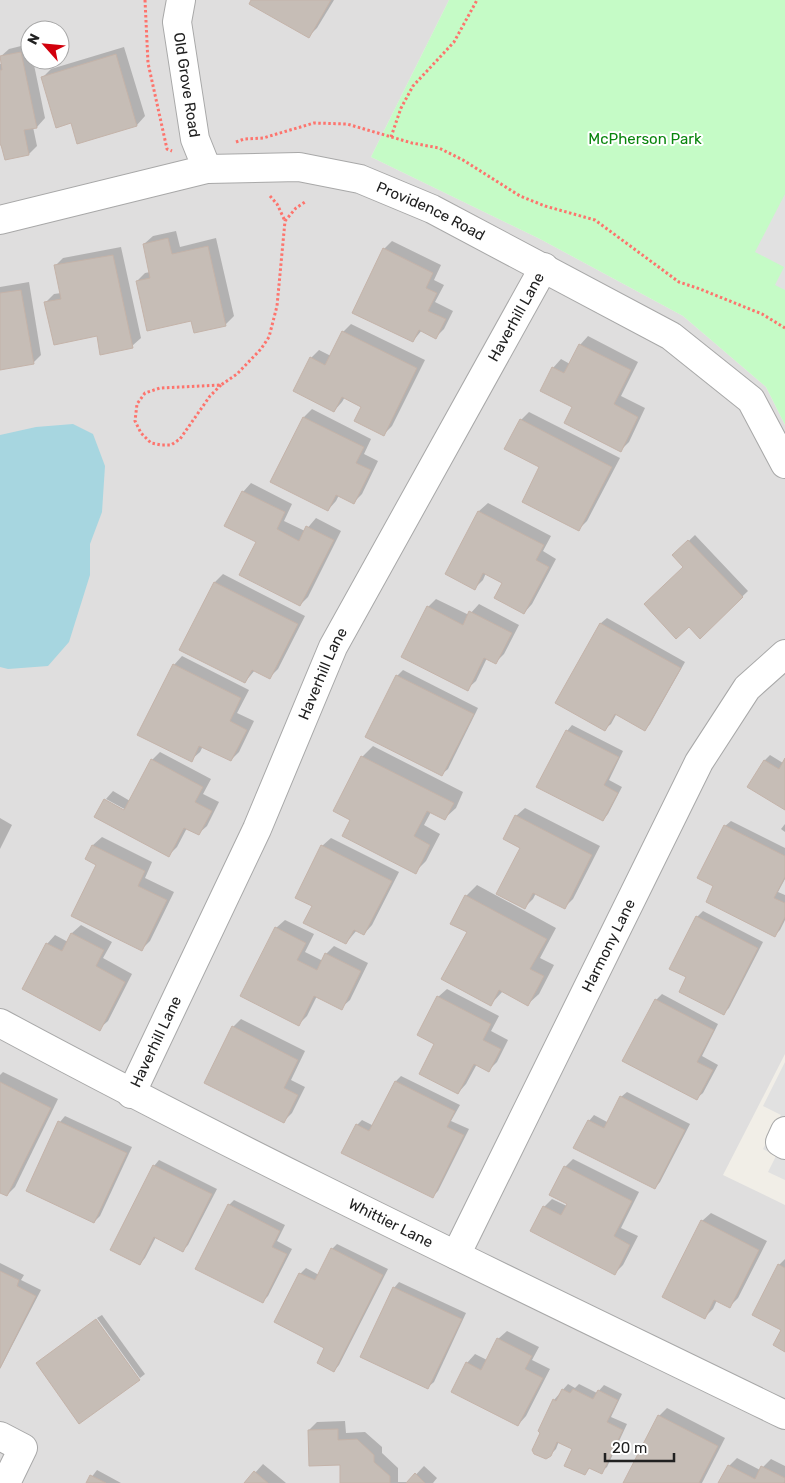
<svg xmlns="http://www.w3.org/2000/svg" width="785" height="1483" viewBox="0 0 785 1483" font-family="Rubik,sans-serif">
	<rect width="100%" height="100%" fill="#f1eee7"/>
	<path fill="#dfdede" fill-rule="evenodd" d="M0,0H449L371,157L540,239L683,316L766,387L785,425V1054L723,1175L785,1205V1483H0ZM30,30H60V60H30Z"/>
	<polygon fill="#c5fbc6" points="449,0 785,0 785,425 766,387 683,316 540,239 371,157"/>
	<g fill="#e1e1e1">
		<polygon points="785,194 785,290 775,285 784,267 755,252"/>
		<polygon points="785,1062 785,1180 768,1172 776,1156 763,1149 781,1115 763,1106"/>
	</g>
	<polygon fill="#a7d6e0" points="73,424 93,434 105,466 102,512 90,544 90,575 69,642 48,666 8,669 0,667 0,435 36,427"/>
	<g fill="#0003">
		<polygon points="252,0 334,0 317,28 309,36"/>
		<polygon points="29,44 30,60 33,60 45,118 37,127 33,127 37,146 29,154 2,143 0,144 0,64 2,64 0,57 9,49"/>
		<polygon points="124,47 145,116 137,125 78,142 72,122 43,77 51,69"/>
		<polygon points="176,231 180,247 216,238 234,316 225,325 192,319 137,281 145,273 150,272 144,244 153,236"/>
		<polygon points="392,241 441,265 434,280 444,285 435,302 453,311 444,329 436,337 422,330 413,341 384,249"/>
		<polygon points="121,247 141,338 132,346 98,335 46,302 54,294 61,293 55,266 63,258"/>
		<polygon points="29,282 41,355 33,363 0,369 0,287"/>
		<polygon points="351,324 425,360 392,426 383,435 363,406 345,397 342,402 334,411 311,358 319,350 331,356 343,332"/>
		<polygon points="588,336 638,362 621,396 645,408 629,442 621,450 574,407 553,368 561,359 570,364 580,345"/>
		<polygon points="312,409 371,439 364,454 378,461 362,494 353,503 339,495 336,501 328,510 304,417"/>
		<polygon points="529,412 620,458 587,521 579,529 541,467 521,420"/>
		<polygon points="251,483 292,504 284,521 305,531 316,518 341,531 308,597 300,605 258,541 243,492"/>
		<polygon points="488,503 551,536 543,551 556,559 532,604 524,613 504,583 486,573 483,580 475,588 447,574 479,511"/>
		<polygon points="695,535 748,591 700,637 684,566 674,555"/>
		<polygon points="223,574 305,616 278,669 270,677 255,670 245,682 181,649 215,582"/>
		<polygon points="436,599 469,615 479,604 519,625 504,654 496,662 487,658 476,681 467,689 428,607"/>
		<polygon points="607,618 685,662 650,724 645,730 617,713 611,724 605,729 557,702 601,623"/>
		<polygon points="182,656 249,690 237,713 254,721 239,752 231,760 203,746 200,752 191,760 174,665"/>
		<polygon points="403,670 478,708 448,769 442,774 397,676"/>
		<polygon points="572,725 623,751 609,780 622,787 608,814 603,820 567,731"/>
		<polygon points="373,746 463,792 456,808 445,818 431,812 424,825 440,834 426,861 415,872 352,819 362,757"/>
		<polygon points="160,752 211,779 203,794 219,802 207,826 198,834 187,828 177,847 169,855 96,816 106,799 106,801 129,814 130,812 106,799 113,791 130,801 152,760"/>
		<polygon points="770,755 783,763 785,760 785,809 749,787 765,760"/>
		<polygon points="525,808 600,846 573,899 565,907 536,893 533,899 525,907 522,847 516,816"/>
		<polygon points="0,818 12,825 0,849"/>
		<polygon points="731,821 785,848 785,879 778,892 785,895 785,920 780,930 775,935 715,886 725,826"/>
		<polygon points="785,824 785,832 781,829"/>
		<polygon points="102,837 152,862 145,878 174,892 150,941 142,949 98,864 87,858 93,845"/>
		<polygon points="331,838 399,872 372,925 364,934 357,930 346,943 313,905 322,846"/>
		<polygon points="477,885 556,928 540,958 554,965 539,994 528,1004 503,991 491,1004 468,932 466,896"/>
		<polygon points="703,911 763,942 729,1008 724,1013 697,917"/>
		<polygon points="285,920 314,934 305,952 323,961 326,954 334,946 368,963 350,1000 341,1008 317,996 307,1016 299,1024 276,928"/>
		<polygon points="81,925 112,942 103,958 132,974 108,1021 99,1029 47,944 55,935 68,942 72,933"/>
		<polygon points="447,989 499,1016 491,1031 508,1040 497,1062 489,1070 477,1064 466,1084 458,1093 436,1044 438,997"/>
		<polygon points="662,994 718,1024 702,1056 718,1065 703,1093 697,1098 656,1000"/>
		<polygon points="241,1019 305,1051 291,1080 305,1087 292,1113 284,1121 233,1027"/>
		<polygon points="3,1072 58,1099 15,1187 7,1195 0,1192 0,1075"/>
		<polygon points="401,1076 460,1105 451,1121 469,1129 438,1191 432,1197 357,1125 362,1120 374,1126 396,1081"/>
		<polygon points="627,1092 690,1124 660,1182 655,1188 589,1121 594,1115 609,1123 621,1097"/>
		<polygon points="65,1116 132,1147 100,1216 94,1222 60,1122"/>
		<polygon points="573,1159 639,1192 621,1228 638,1236 623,1265 615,1273 544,1207 552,1199 567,1206 565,1167"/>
		<polygon points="159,1160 217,1189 188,1245 183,1250 156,1237 145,1258 140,1264 154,1166"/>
		<polygon points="234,1200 285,1225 277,1241 292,1249 268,1296 263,1301 229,1205"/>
		<polygon points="711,1213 767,1241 738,1298 729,1307 717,1300 713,1309 705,1317 702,1221"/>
		<polygon points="337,1244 388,1269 339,1365 334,1371 300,1274 306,1268 319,1275 332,1249"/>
		<polygon points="785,1259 785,1350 779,1265"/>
		<polygon points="0,1263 24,1275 21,1280 41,1290 0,1369"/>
		<polygon points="399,1282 466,1313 434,1382 428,1387 394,1288"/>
		<polygon points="102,1315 145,1374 140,1378 97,1318"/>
		<polygon points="507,1331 539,1347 532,1360 550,1369 526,1416 518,1425 452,1391 467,1363 475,1354 487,1360 498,1339"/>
		<polygon points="568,1384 575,1388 579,1384 597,1393 604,1385 622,1394 611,1417 627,1424 607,1467 601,1472 590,1467 584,1474 574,1449 559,1441 556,1449 550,1455 542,1432 539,1431 554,1400"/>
		<polygon points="667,1408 725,1438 702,1483 625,1483 659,1416"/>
		<polygon points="345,1421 346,1433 365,1432 382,1447 382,1453 398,1468 398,1482 409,1482 424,1466 437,1478 433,1483 342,1483 341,1464 309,1430 317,1422"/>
		<polygon points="737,1458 760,1470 771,1459 785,1466 785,1483 720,1483 729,1466"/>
		<polygon points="263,1464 286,1483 246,1483"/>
		<polygon points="97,1470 121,1483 87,1483"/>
	</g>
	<g fill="#c6bdb6" stroke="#c4b3a9">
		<polygon points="251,0 331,0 309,38 249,4"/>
		<polygon points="21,52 37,128 24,130 29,155 5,160 1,145 0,145 0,70 2,70 0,56"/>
		<polygon points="116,54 137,126 77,144 71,123 56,128 41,77"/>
		<polygon points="168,238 172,254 208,246 226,326 194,333 191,321 147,331 136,281 150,278 143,244"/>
		<polygon points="383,248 433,273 426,288 437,293 428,311 446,319 436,339 419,330 413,342 352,313"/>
		<polygon points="113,255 133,348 100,355 97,336 54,345 44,302 61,299 54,265"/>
		<polygon points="21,290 34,364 0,370 0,293"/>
		<polygon points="342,331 417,368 384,436 354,421 361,407 342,397 334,412 293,391 310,357 325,365"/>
		<polygon points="579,344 631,370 614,404 638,417 621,452 564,423 572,407 540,391 552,367 564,373"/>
		<polygon points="303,417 364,447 356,463 371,470 354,504 336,495 328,511 270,482"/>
		<polygon points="520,419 612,467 579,531 522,502 539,467 504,449"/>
		<polygon points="242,491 285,512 277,529 299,541 306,526 334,540 300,606 239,575 256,542 224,526"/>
		<polygon points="478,511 544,545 536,560 549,567 524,614 494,598 502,583 483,573 475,590 445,574"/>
		<polygon points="688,540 743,597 700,639 689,627 676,639 644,604 683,567 672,555"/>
		<polygon points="214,582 298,624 270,679 252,670 245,683 179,650"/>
		<polygon points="427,606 463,625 469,611 512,633 496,664 484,658 468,691 401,657"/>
		<polygon points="600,623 681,668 645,731 615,714 605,731 555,703"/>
		<polygon points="173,664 241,698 230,721 247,730 231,761 199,746 192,762 137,735"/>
		<polygon points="396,675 474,714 442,776 365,737"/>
		<polygon points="566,730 619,757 604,785 618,793 603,821 536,787"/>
		<polygon points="361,756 454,803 445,820 427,811 414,836 430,845 416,874 342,836 350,820 333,811"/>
		<polygon points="785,758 785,810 747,787 764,760 779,769"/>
		<polygon points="151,759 203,787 195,802 212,811 199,835 184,828 169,857 94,817 104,799 124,810"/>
		<polygon points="515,815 592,855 565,909 533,893 525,909 496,894 520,848 503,839"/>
		<polygon points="724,825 785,856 785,877 774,898 785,903 785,917 775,937 706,902 713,886 697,878"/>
		<polygon points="92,845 145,871 138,886 167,900 142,951 71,916 96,865 85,859"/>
		<polygon points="321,845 392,881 364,935 354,930 346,944 303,923 312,906 295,898"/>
		<polygon points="465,895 547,939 530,969 544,976 528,1006 499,990 491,1006 441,979 467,932 450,924"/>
		<polygon points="696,916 758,948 724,1015 679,992 686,977 669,969"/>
		<polygon points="275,927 306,943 297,960 317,970 325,953 361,971 342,1010 314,996 299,1026 240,996"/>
		<polygon points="71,933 104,950 96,966 125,982 100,1031 22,989 46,943 62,951"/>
		<polygon points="437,996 491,1024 483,1040 501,1049 489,1072 474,1064 458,1094 419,1074 434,1044 417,1035"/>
		<polygon points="655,999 714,1030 697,1062 713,1070 697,1100 622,1061"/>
		<polygon points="232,1026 298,1060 284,1088 298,1095 284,1123 204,1083"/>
		<polygon points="395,1081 455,1111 447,1127 464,1135 433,1198 341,1153 356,1124 369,1131"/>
		<polygon points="0,1082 51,1108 7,1196 0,1193"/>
		<polygon points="620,1096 685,1130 655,1189 573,1148 588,1120 604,1128"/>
		<polygon points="58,1121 127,1153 94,1223 26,1191"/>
		<polygon points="153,1165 212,1194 183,1252 154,1237 140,1265 110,1250"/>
		<polygon points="564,1166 632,1201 614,1236 630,1245 615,1275 530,1231 543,1206 561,1215 567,1204 549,1195"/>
		<polygon points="228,1204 280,1231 272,1247 287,1254 263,1303 195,1269"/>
		<polygon points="701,1220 759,1250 730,1308 714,1300 705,1319 662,1297"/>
		<polygon points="331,1248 383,1275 334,1372 317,1363 324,1348 274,1322 299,1273 315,1280"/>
		<polygon points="778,1264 785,1268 785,1352 773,1345 781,1330 752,1315"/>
		<polygon points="0,1271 19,1280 17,1286 36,1296 0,1368"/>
		<polygon points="393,1287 462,1319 428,1389 360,1357"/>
		<polygon points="96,1319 140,1380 79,1424 36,1363"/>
		<polygon points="497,1338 532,1356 525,1369 543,1378 518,1426 451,1392 466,1362 481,1370"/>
		<polygon points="562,1389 570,1393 573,1389 593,1399 598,1390 618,1400 607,1422 623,1430 602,1474 589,1468 585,1475 564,1466 572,1449 557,1442 551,1456 546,1459 534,1454 532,1450 540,1433 538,1431 553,1399 556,1401"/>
		<polygon points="658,1415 718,1446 699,1483 623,1483"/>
		<polygon points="338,1429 338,1440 357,1439 374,1455 374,1462 390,1476 390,1483 340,1483 340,1465 309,1466 308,1430"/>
		<polygon points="728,1465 755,1479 761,1466 785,1478 785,1480 784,1483 718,1483"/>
		<polygon points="254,1471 268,1483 244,1483"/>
		<polygon points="415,1473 425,1483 406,1483"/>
		<polygon points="90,1475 106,1483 86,1483"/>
	</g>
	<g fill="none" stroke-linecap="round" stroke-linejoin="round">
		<g stroke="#a8a8a8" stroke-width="30">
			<g id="minor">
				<path id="s1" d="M181,0L177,22L195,139L207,169"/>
				<path id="s2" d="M0,220L207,169L299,167L360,179L432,209L671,336L751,400L785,464"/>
				<path id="s3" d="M0,1023C258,1162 522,1287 785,1415"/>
				<path id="s4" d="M131,1094L257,829L333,647L544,267"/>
				<polyline points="785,1131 780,1142 785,1145"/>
				<path id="s5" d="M456,1255L699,762L747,688L785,654"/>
				<polyline points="0,1436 23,1448 6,1483"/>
			</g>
		</g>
		<g stroke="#fd746d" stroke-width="3" stroke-dasharray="2.5 2.5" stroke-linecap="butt">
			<polyline points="145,0 148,63 167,149 172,151"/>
			<polyline points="391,137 401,108 413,86 454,42 477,0"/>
			<polyline points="236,142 244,139 263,138 314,123 347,124 412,143 439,148 463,160 520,196 545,206 595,220 679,282 700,289 762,314 785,328"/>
			<polyline points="270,196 277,204 285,221"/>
			<polyline points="221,385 210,396 180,439 171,445 161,445 151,443 141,433 135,421 137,404 145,393 160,388 221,385 237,374 261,349 269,337 277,306 285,221 296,208 305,202"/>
		</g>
		<use href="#minor" stroke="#fff" stroke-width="28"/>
	</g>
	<g text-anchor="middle" stroke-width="4" stroke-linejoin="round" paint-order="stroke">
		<g font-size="15" fill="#212121" stroke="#fff">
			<text dy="5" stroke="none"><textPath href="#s1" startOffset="86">Old Grove Road</textPath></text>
			<text dy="5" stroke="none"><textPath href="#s2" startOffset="445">Providence Road</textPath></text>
			<text dy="5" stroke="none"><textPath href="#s4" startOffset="868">Haverhill Lane</textPath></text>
			<text dy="5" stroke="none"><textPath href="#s4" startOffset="462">Haverhill Lane</textPath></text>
			<text dy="5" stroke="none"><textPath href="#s5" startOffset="345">Harmony Lane</textPath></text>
			<text dy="5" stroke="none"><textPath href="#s4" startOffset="58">Haverhill Lane</textPath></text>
			<text dy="5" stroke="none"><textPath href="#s3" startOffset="439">Whittier Lane</textPath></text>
		</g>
		<g font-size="15" fill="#09850d" stroke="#fff">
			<text x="645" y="144">McPherson Park</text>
		</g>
	</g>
	<g transform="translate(45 45) rotate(297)"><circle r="24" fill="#ffffff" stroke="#a6a6a6"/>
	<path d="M0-4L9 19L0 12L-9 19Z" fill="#d2000c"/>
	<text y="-8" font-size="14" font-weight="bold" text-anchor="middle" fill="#212121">N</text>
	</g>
	<path d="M605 1453v8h69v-8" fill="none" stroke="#212121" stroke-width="2.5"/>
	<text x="612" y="1453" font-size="15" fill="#212121" stroke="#ffffff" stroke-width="4" paint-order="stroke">20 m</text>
</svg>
